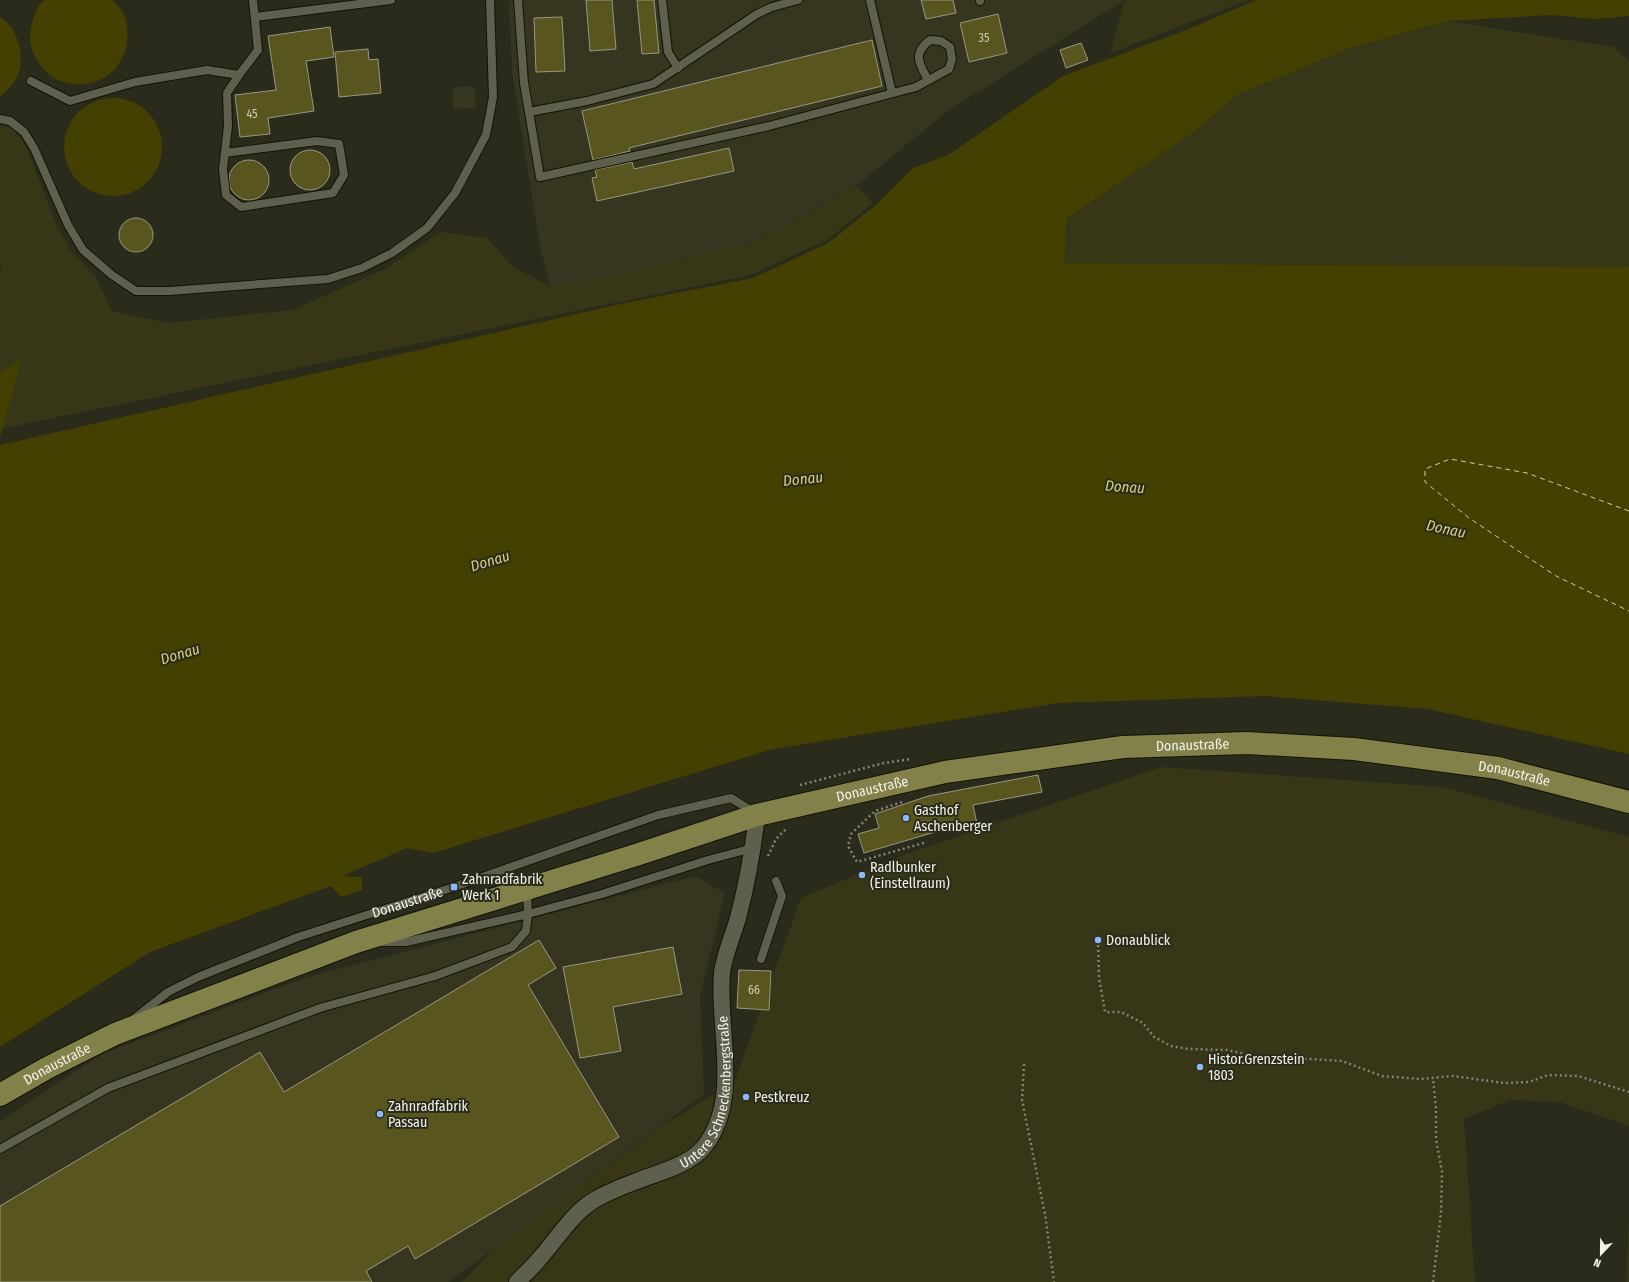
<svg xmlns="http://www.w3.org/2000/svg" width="1629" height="1282" viewBox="0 0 1629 1282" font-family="'Fira Sans Condensed',sans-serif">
	<rect width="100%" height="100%" fill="#2b2b1b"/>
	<g fill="#36351f">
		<polygon points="509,0 1125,0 948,111 856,186 756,241 581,282 550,286 540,247 512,71"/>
		<polygon points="474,86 476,108 453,109 452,87"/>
		<polygon points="695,876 725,893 700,996 704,1094 449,1282 0,1282 0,1121 102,1054 307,977"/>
	</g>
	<g fill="#373617">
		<polygon points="1125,0 1249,0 1110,53"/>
		<polygon points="1448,21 1613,47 1629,61 1629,267 1064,263 1067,218 1193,133 1235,96 1350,48"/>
		<polygon points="0,125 11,127 26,146 57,227 70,250 95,276 112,311 168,323 293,310 385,269 440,232 487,238 513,267 550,286 581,282 756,241 856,186 873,203 827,240 750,275 0,429 0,271 2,270 0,261"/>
		<polygon points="1161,767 1443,787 1629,837 1629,1126 1560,1102 1510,1100 1464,1119 1475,1282 462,1282 499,1244 666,1123 734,1083 801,898 906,854"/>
		<polygon points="1629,1217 1629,1282 1626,1282"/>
	</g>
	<g fill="#434002">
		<path d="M45,0H113C117,5 122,9 124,15C137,49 114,88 74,84C65,83 54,80 47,73C44,70 41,66 39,63C34,56 29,44 30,35C32,22 34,8 45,0Z"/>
		<polygon points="1256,0 1629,0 1629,16 1595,19 1551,15 1448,21 1350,48 1235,96 1193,133 1067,218 1064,263 1629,267 1629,754 1428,709 1265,696 1058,703 773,749 433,853 407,848 342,876 362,877 362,890 341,897 331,886 150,952 0,1047 0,445 625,303 753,278 828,243 876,205 913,168 948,155 1063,76 1186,30"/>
		<path d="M0,17C17,27 25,54 19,72C16,82 8,90 0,97Z"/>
		<circle cx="113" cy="147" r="49"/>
		<polygon points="21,360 0,437 0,373"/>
	</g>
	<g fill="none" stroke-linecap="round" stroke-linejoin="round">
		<polyline stroke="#d4d17d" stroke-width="1" stroke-dasharray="5 4" stroke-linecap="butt" points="1629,511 1527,473 1450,459 1425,469 1425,482 1469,518 1556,576 1629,611"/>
	</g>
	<g fill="#58561e" stroke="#979785">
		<polygon points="586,0 612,0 616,49 590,51"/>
		<polygon points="637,0 654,0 659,53 642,54"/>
		<polygon points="921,0 953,0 956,13 926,19"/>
		<polygon points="998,14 1007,53 969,62 960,23"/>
		<polygon points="562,17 565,71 536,72 534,18"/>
		<polygon points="330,27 334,57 306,61 314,111 268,118 270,134 240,137 235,95 276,90 268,36"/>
		<polygon points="872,40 882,86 629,148 630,151 593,160 582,111"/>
		<polygon points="1081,43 1088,60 1066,68 1060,50"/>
		<polygon points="368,49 369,60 378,59 381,93 339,97 335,52"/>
		<polygon points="729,148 734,171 597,201 592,178 597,177 595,170 632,162 634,169"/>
		<circle cx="310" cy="170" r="20"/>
		<circle cx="249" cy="180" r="20"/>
		<circle cx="136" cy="235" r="17"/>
		<polygon points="1038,775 1042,792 973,805 977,824 935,832 864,853 858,834 879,828 875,814 928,796"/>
		<polygon points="539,940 556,968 528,985 619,1137 415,1259 408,1246 366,1271 372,1282 0,1282 0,1206 260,1052 284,1092"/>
		<polygon points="673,947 682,994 613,1007 621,1051 580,1058 563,967"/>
		<polygon points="739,970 771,971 769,1010 737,1008"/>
	</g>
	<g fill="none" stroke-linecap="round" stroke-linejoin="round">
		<g stroke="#141305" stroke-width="10">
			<g id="service">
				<polyline points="518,0 524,83 529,112 587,101 653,84 757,14 772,7 798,0"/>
				<polyline points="662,0 668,52 678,68"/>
				<polyline points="870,0 892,93"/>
				<polyline points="980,0 980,1"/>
				<polyline points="255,17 391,0"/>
				<polyline points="31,81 70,101 135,82 207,70 239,75"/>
				<path d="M529,112L540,177L769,126L916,87L949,69L952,59L950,47L941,41L930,40C912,54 919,63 928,80"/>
				<polyline points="0,119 10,121 24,132 34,148 68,225 83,250 112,275 136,291 169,291 328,279 362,268 392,253 427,228 455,193 486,135 493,97 490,0"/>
				<polyline points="225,153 317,141 339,144 344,175 333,193 241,207 226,195 223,169 228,126 227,93 239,75 258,50 253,0"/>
				<polyline points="381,942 406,942 528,914 602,894 708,860 753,848"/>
				<polyline points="761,959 782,896 776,881"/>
				<path id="s1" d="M135,1018L168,992L198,977L298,937L454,887L658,815L731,798L755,813"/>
				<polyline points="0,1149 108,1088 320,1008 435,976 512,947 526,931 528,914 527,890"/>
			</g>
		</g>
		<g stroke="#141305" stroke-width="18">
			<g id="minor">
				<path id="s2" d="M517,1282C525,1274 533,1267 540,1258C557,1239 573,1212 596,1199C609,1192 623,1186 637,1181C659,1172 688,1166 704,1147C742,1099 717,1029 722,973C724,956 733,935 738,918C747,884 753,850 757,815"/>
			</g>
		</g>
		<g stroke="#141305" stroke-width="24">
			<g id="primary">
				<path id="s3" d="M0,1095L47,1068L115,1034L356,942L636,855L757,815L945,772L1123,747L1247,743L1354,749L1498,768L1629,802"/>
			</g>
		</g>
		<g stroke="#838376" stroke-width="2.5" stroke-dasharray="2 3" stroke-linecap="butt">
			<polyline points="800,785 884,763 910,759"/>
			<polyline points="902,802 875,811 851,834 848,846 857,862 927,842"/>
			<polyline points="768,856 776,839 786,829"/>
			<polyline points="1098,940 1099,978 1105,1012 1121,1012 1143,1023 1154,1037 1171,1046 1189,1049 1227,1050 1269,1059 1311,1059 1342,1061 1382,1076 1420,1079 1453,1076 1504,1083 1529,1082 1548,1075 1578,1076 1629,1092"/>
			<polyline points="1024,1064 1022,1100 1045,1214 1054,1282"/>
			<polyline points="1433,1282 1441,1213 1442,1172 1436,1139 1436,1109 1433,1078"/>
		</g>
		<use href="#service" stroke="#5f5f4e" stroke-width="8"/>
		<use href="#minor" stroke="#5f5f4e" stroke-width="16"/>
		<use href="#primary" stroke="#83814a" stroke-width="22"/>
	</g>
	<g fill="#8abafc" stroke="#2b2b1b" stroke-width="1.5">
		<circle cx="906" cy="818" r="4"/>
		<circle cx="862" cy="875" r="4"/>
		<rect x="450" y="883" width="8" height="8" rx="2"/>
		<circle cx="1098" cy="940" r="4"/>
		<circle cx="1200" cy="1067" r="4"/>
		<circle cx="746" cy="1097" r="4"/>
		<circle cx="380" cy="1114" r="4"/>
	</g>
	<g text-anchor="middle" stroke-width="4" stroke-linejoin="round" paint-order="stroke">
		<g font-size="12" fill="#cccbb6">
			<text x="984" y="42">35</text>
			<text x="252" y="118">45</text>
			<text x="754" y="994">66</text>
		</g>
		<g font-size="14" fill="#f2f2e8" stroke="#2b2b1b">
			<text dy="5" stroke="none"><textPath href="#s3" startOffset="1251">Donaustraße</textPath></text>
			<text dy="5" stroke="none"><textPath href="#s3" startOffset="1575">Donaustraße</textPath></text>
			<text dy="5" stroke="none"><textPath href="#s3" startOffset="927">Donaustraße</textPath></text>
			<text dy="5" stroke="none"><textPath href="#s1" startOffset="298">Donaustraße</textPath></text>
			<text dy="5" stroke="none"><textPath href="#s3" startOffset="65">Donaustraße</textPath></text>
			<text dy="5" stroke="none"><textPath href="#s2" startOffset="289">Untere Schneckenbergstraße</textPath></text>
		</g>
		<g font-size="14" fill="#f2f2e8" stroke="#2b2b1b" text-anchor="start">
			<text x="914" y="815">Gasthof<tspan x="914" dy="16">Aschenberger</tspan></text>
			<text x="870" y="872">Radlbunker<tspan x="870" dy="16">(Einstellraum)</tspan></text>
			<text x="462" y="884">Zahnradfabrik<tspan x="462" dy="16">Werk 1</tspan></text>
			<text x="1106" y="945">Donaublick</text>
			<text x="1208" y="1064">Histor.Grenzstein<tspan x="1208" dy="16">1803</tspan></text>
			<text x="754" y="1102">Pestkreuz</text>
			<text x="388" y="1111">Zahnradfabrik<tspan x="388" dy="16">Passau</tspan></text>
		</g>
		<g font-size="15" font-style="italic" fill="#d4d17d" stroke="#2b2b1b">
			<text transform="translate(803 479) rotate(-6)" y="5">Donau</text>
			<text transform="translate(1125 487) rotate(4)" y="5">Donau</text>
			<text transform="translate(1446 529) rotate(12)" y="5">Donau</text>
			<text transform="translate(490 561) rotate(-17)" y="5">Donau</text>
			<text transform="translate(180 654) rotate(-17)" y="5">Donau</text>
		</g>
	</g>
	<g transform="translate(1601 1254) rotate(202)" stroke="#2b2b1b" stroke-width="3" paint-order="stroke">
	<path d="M0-3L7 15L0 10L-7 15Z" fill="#f2f2e8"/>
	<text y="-6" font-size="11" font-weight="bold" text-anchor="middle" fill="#f2f2e8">N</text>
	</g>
</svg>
